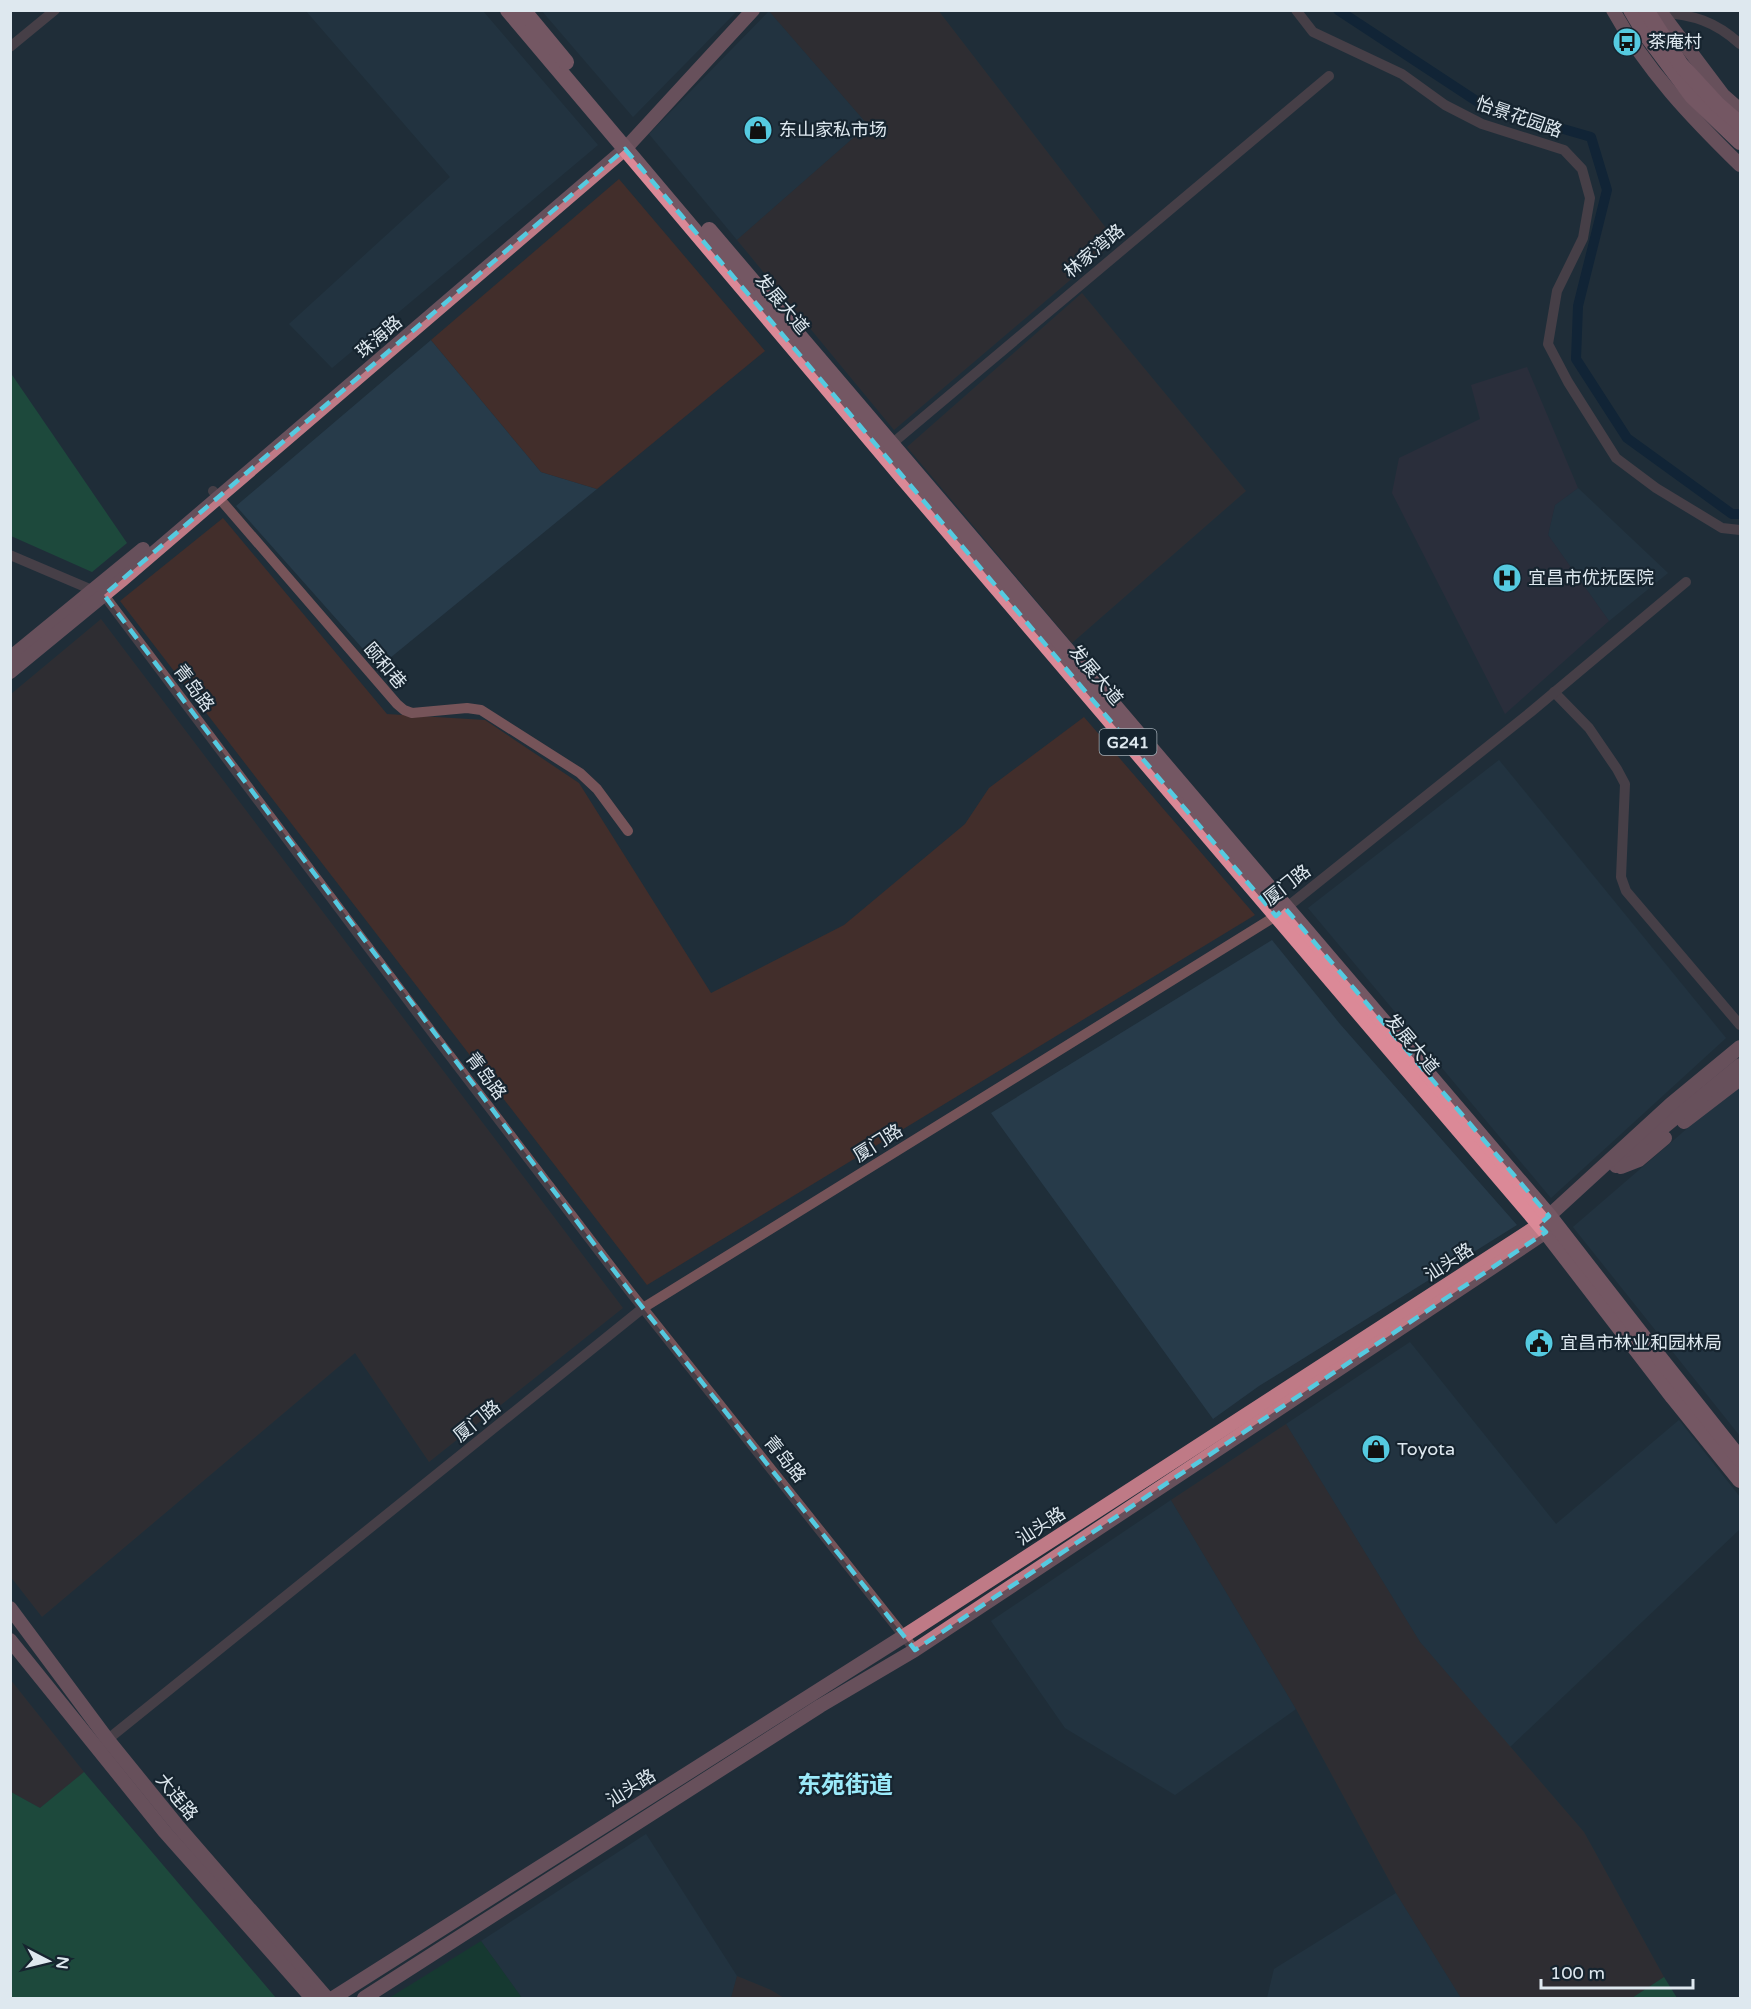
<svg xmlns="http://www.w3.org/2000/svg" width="1751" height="2009" viewBox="0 0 1751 2009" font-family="'Varela Round','Noto Sans SC',sans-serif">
	<rect width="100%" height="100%" fill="#1f2e39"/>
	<g fill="#273b4a">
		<polygon points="306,11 483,11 598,145 332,368 289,324 450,177"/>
		<polygon points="542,11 737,11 633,117"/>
		<polygon points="769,11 868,125 737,240 649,134"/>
		<polygon points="431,340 541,472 597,489 379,667 236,506"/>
		<polygon points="1578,488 1668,573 1609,621 1548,535 1555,505"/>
		<polygon points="1499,760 1726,1038 1551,1198 1308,908"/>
		<polygon points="1272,940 1340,1024 1517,1225 1259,1386 1213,1419 991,1113"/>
		<polygon points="1740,1083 1740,1436 1573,1227"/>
		<polygon points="1410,1342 1556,1524 1679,1420 1740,1497 1740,1529 1510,1747 1420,1642 1286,1424"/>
		<polygon points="1171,1500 1296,1709 1175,1795 1065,1728 991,1621"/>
		<polygon points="646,1834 737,1976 731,1998 522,1998 481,1941"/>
		<polygon points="1396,1893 1461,1998 1267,1998 1274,1969"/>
	</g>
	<g fill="#422e2b">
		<polygon points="938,10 1116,241 894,430 737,240 868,125 769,11"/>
		<polygon points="619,179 765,351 597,489 541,472 431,340"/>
		<polygon points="1082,293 1246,491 1072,643 907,447"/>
		<polygon points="223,518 387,714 485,720 579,783 711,993 844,925 965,824 989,788 1084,717 1255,915 647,1285 120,601"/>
		<polygon points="101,619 623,1308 429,1462 355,1353 42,1617 10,1576 11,694"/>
		<polygon points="1286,1424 1420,1642 1584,1832 1664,1977 1632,1998 1461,1998 1396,1893 1296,1709 1171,1500"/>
		<polygon points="10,1679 84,1772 40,1808 11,1792"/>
		<polygon points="737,1976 771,1990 784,1998 731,1998"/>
	</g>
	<polygon fill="#392f3f" points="1527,367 1578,488 1555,505 1548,535 1609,621 1505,714 1392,493 1399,458 1480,419 1471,385"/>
	<polygon fill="#0d4729" points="481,1941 522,1998 389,1998"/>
	<g fill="#1c6b41">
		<polygon points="10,372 127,543 92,572 11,536"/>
		<polygon points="84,1772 276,1998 11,1998 11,1792 40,1808"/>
		<polygon points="1664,1977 1677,1998 1632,1998"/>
	</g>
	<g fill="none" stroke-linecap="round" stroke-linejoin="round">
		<polyline stroke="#001933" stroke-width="10" points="1338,10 1484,106 1591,137 1607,190 1578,306 1576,359 1627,438 1732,514 1740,514"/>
		<g stroke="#765459" stroke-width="10">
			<polyline points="1296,10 1313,32 1402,74 1445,105 1482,124 1564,150 1582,169 1590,198 1583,238 1557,291 1548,344 1568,382 1616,458 1656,488 1722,528 1740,530"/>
			<path d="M1660,12C1693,15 1715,21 1740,44"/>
			<polyline points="10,47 55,10"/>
			<polyline points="888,447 1329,76"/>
			<polyline points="213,491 397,704 404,710 412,713 467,708 481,710 580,773 597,789 628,831"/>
			<polyline points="10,555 104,595 434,1035 631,1293 915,1650"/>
			<polyline points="1554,692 1589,728 1617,769 1625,784 1621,877 1626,891 1740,1025"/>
			<polyline points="102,1744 643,1308 1276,916 1532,711 1686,582"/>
		</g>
		<g stroke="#bf7a86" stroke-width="14">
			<path d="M1613,10C1646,70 1692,118 1740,165"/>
			<polyline points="1659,10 1723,95 1740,110"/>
			<polyline points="10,658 143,549"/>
			<polyline points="10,672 122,580 625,149 753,10"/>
			<polyline points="1684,1122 1740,1079"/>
			<polyline points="1616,1166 1740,1065"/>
			<polyline points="1621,1167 1639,1160 1665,1138"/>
			<polyline points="10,1608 108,1740 177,1825 327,1998"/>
			<polyline points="10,1640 164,1831 312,1998"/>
			<polyline points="333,1998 904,1636 1539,1225 1671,1104 1740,1047"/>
			<polyline points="364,1998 820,1706 915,1650 1546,1232 1552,1227"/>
		</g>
		<g stroke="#db8997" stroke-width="16">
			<polyline points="508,10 904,479 1546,1232 1673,1397 1740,1480"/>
			<polyline points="523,10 566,62"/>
			<polyline points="1631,10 1644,32 1692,96 1740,142"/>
			<polyline points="1646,10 1681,65 1717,104 1740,124"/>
			<polyline points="709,230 1549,1216 1651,1347 1740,1459"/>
		</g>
	</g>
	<path d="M0 0H1751V2009H0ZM625,149L1276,916L1285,908L1549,1216L1539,1225L1546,1232L915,1650L631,1293L104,595Z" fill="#1f2e39" fill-opacity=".55" fill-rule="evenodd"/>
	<path fill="none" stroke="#55cae0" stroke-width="4.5" stroke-dasharray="12 8" stroke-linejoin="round" d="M625,149L1276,916L1285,908L1549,1216L1539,1225L1546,1232L915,1650L631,1293L104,595Z"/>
	<defs>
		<g id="bus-disc" transform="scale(1.5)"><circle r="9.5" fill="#55cae0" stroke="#16242f"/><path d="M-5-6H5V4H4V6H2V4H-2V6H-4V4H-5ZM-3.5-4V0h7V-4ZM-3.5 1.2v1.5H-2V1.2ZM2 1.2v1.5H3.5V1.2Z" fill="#111"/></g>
		<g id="shop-disc" transform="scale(1.5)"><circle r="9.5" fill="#55cae0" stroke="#16242f"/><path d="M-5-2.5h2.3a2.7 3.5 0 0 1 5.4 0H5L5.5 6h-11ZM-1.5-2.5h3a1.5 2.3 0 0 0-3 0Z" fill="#111"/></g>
		<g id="hospital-disc" transform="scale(1.5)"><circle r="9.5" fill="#55cae0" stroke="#16242f"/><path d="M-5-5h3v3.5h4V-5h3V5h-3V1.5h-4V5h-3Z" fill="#111"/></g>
		<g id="civic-disc" transform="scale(1.5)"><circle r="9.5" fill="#55cae0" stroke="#16242f"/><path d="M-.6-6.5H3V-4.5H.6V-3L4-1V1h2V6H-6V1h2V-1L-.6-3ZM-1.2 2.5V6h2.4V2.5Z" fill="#111"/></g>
	</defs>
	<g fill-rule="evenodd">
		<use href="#bus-disc" x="1627" y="42"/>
		<use href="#shop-disc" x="758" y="130"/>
		<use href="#hospital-disc" x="1507" y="578"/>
		<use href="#civic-disc" x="1539" y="1343"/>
		<use href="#shop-disc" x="1376" y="1449"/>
	</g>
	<g text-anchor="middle" stroke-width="4.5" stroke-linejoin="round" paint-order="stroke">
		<rect fill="#16242f" stroke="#a2adb5" stroke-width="1.5" x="1099.5" y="729" width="57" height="26" rx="4.5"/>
		<g font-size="16" font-weight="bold" fill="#dee8ef">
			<text x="1128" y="748">G241</text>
		</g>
		<g font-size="18" fill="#dee8ef" stroke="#16242f" text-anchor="start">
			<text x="1648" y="48">茶庵村</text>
			<text x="779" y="136">东山家私市场</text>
			<text x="1528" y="584">宜昌市优抚医院</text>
			<text x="1560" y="1349">宜昌市林业和园林局</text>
			<text x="1397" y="1455">Toyota</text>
		</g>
		<g font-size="18" fill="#dee8ef" stroke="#16242f">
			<text transform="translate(1519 117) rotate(19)" y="6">怡景花园路</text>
			<text transform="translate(1094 251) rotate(-40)" y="6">林家湾路</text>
			<text transform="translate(782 304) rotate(50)" y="6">发展大道</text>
			<text transform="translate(379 337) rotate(-41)" y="6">珠海路</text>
			<text transform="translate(385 666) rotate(49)" y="6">颐和巷</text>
			<text transform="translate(1096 675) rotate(50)" y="6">发展大道</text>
			<text transform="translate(194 688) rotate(53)" y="6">青岛路</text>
			<text transform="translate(1287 885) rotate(-38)" y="6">厦门路</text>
			<text transform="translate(1412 1044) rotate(50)" y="6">发展大道</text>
			<text transform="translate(486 1076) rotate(53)" y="6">青岛路</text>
			<text transform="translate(878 1143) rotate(-32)" y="6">厦门路</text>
			<text transform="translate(1449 1262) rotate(-33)" y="6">汕头路</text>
			<text transform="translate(477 1421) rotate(-39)" y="6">厦门路</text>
			<text transform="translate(785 1459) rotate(51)" y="6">青岛路</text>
			<text transform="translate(1041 1526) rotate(-33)" y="6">汕头路</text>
			<text transform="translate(631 1788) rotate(-32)" y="6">汕头路</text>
			<text transform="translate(177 1797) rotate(51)" y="6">大连路</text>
		</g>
		<g font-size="24" font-weight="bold" fill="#9beafa" stroke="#16242f">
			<text x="845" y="1793">东苑街道</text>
		</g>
	</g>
	<rect width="1751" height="2009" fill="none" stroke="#dee8ef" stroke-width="24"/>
	<g transform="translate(48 1961) rotate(97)" stroke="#16242f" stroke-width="4.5" paint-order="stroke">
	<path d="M0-4.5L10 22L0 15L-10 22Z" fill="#dee8ef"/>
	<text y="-9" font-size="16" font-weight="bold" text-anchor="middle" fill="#dee8ef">N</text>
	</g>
	<path d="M1541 1979v9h152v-9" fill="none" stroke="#dee8ef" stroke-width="3"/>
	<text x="1550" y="1979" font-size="18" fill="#dee8ef" stroke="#16242f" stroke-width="4.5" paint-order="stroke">100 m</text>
</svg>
